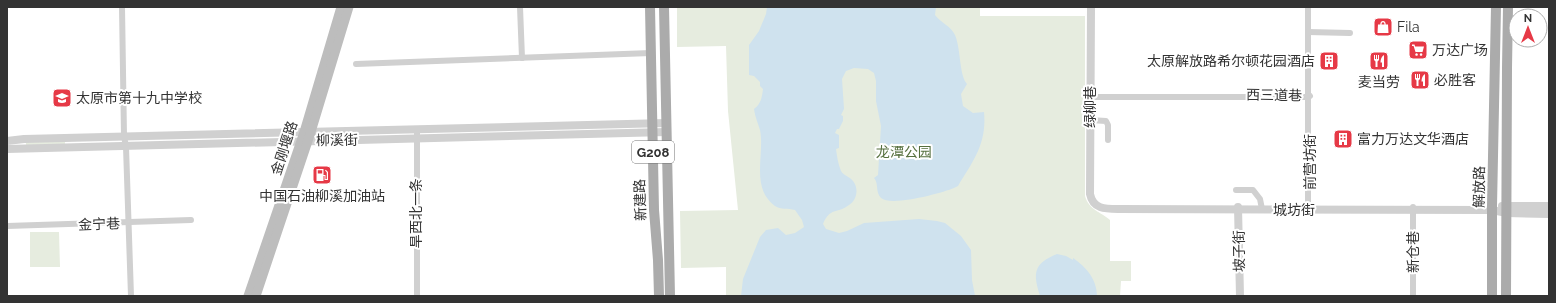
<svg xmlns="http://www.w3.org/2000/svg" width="1556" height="303" viewBox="0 0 1556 303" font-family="Raleway,'Noto Sans SC',sans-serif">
	<rect width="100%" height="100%" fill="#fff"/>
	<g fill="#e6ecdf">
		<path d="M677,7H980V16H1085V196C1089,210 1101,212 1110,220V261H1131V281H1121L1120,296H726V267L681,268L680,211L738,210L728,111L726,46L677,47Z"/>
		<polygon points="26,142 65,142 65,146 26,147"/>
		<polygon points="30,232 59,232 60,267 30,267"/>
	</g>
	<g fill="#cfe2ee">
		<path d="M767,7H936L935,15C941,23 951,26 955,35C961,49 959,75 967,84L961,94L963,106L973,113L984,112C987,144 973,161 958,186L954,188C942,193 891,207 881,198C875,192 879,183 874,178L878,175L881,126L876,101V81L874,73L868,69L854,68L846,71L842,79L844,109L841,115L843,116V121L839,129H837L835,133L839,135V148L836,149C837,156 838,164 841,171C844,176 849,176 853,181C859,188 857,200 849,205C837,214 830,207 823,224L826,229L839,233L847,231L864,223L919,219L937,221L945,223L961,236L971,250L972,280L975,296H741L743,279L760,237L766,230L778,228L786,235L795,233L804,227L802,220L795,210C788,208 781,210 775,206C750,188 765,154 760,130C758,123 755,117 754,109C761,104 762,97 763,89L760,86V82L754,76L749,75V45L759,31L766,14Z"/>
		<path d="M1057,254L1066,256L1073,260V258C1086,267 1097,279 1097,296H1040C1033,273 1033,264 1057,254Z"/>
	</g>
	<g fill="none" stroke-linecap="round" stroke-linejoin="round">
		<g stroke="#d0d0d0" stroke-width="6">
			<polyline points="122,7 124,136 126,147 131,296"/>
			<polyline points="520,7 522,58"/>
			<polyline points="1308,7 1308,207 1309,210"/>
			<polyline points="1308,32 1350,33"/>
			<polyline points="356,64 651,53"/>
			<polyline points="1090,97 1308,97 1310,96"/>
			<polyline points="1090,120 1106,121 1108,125 1108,140"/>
			<polyline points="417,130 417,296"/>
			<polyline points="1236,190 1253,190 1260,199 1262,209"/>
			<polyline points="7,226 191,220"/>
			<polyline points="1413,296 1413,207"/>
		</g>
		<g stroke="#d0d0d0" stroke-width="8">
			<path d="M1091,7L1090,194C1093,209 1105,209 1118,209L1492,210L1507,213L1549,214"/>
			<polyline points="7,141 24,139 667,123"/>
			<polyline points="7,149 667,132"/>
			<polyline points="1502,206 1549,206"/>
			<polyline points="1238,207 1240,296"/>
		</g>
		<g stroke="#bdbdbd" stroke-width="9">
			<polyline points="248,296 304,132 341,7"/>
			<polyline points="256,296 311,132 349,7"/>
		</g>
		<g stroke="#ababab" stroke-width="10">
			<polyline points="650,7 654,210 658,260 659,296"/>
			<polyline points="664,7 670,296"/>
			<polyline points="1492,296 1492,206 1496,7"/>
			<polyline points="1506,296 1507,68 1508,7"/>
		</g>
	</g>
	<defs>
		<g id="shop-square" transform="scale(1)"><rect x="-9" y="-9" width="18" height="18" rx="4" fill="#e63946" stroke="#fff"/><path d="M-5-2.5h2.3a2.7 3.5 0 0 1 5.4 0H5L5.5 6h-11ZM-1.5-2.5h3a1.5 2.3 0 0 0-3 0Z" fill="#fff"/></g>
		<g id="supermarket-square" transform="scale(1)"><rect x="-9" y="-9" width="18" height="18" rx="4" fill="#e63946" stroke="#fff"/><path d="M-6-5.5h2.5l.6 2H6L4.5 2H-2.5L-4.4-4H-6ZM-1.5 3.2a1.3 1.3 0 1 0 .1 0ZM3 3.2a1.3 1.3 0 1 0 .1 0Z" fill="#fff"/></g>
		<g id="building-square" transform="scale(1)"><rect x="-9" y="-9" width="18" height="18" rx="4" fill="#e63946" stroke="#fff"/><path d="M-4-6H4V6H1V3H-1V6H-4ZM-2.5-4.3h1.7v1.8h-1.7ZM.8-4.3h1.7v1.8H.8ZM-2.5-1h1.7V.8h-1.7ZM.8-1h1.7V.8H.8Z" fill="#fff"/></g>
		<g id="restaurant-square" transform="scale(1)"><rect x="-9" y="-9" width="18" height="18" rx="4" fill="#e63946" stroke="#fff"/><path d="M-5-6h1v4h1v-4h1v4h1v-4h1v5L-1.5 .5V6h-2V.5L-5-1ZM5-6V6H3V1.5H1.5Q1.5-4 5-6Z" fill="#fff"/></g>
		<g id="school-square" transform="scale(1)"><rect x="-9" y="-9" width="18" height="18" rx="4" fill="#e63946" stroke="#fff"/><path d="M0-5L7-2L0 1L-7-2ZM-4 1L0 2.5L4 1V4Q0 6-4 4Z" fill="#fff"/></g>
		<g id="fuel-square" transform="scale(1)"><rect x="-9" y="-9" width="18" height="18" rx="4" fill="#e63946" stroke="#fff"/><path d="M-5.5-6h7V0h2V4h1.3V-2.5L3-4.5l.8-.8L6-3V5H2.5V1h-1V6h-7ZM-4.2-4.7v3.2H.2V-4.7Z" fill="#fff"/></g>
	</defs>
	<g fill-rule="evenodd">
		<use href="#shop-square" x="1383" y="27"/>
		<use href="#supermarket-square" x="1418" y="50"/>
		<use href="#building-square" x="1329" y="61"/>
		<use href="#restaurant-square" x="1379" y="61"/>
		<use href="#restaurant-square" x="1420" y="80"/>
		<use href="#school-square" x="62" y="98"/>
		<use href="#building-square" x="1343" y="139"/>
		<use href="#fuel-square" x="322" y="175"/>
	</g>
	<g text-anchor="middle" stroke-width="4" stroke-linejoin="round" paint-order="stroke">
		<rect fill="#fff" stroke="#707070" stroke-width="1" x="632" y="141" width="42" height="22" rx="3"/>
		<g font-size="13" font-weight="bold" fill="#333">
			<text x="653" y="157">G208</text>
		</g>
		<g font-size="14" fill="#333" stroke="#fff" text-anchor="start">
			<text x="1397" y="32">Fila</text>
			<text x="1432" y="55">万达广场</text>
			<text x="1315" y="66" text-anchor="end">太原解放路希尔顿花园酒店</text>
			<text x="1434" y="85">必胜客</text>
			<text x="1379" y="87" text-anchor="middle">麦当劳</text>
			<text x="76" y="103">太原市第十九中学校</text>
			<text x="1357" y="144">富力万达文华酒店</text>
			<text x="322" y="201" text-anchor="middle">中国石油柳溪加油站</text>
		</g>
		<g font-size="14" fill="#333" stroke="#fff">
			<text transform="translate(1274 95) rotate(1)" y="5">西三道巷</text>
			<text transform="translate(1090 107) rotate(-90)" y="5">绿柳巷</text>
			<text transform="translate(337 140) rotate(-1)" y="5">柳溪街</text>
			<text transform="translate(284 148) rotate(-72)" y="5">金刚堰路</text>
			<text transform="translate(1310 162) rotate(-90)" y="5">前营坊街</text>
			<text transform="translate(1479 187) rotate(-89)" y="5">解放路</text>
			<text transform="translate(640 200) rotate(-92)" y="5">新建路</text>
			<text x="1294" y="215">城坊街</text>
			<text transform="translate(416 213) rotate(-90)" y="5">旱西北一条</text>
			<text transform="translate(99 224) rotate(-2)" y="5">金宁巷</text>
			<text transform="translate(1239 251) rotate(-91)" y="5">坡子街</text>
			<text transform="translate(1413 252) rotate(-90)" y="5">新仓巷</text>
		</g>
		<g font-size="14" fill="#56703f" stroke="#fff">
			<text x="904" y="157">龙潭公园</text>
		</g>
	</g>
	<rect width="1556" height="303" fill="none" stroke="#333333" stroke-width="16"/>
	<g transform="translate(1528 28)"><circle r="19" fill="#ffffff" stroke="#adadad"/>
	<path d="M0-3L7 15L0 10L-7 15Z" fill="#e63946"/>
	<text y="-6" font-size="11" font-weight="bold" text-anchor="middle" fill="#333333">N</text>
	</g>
</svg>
